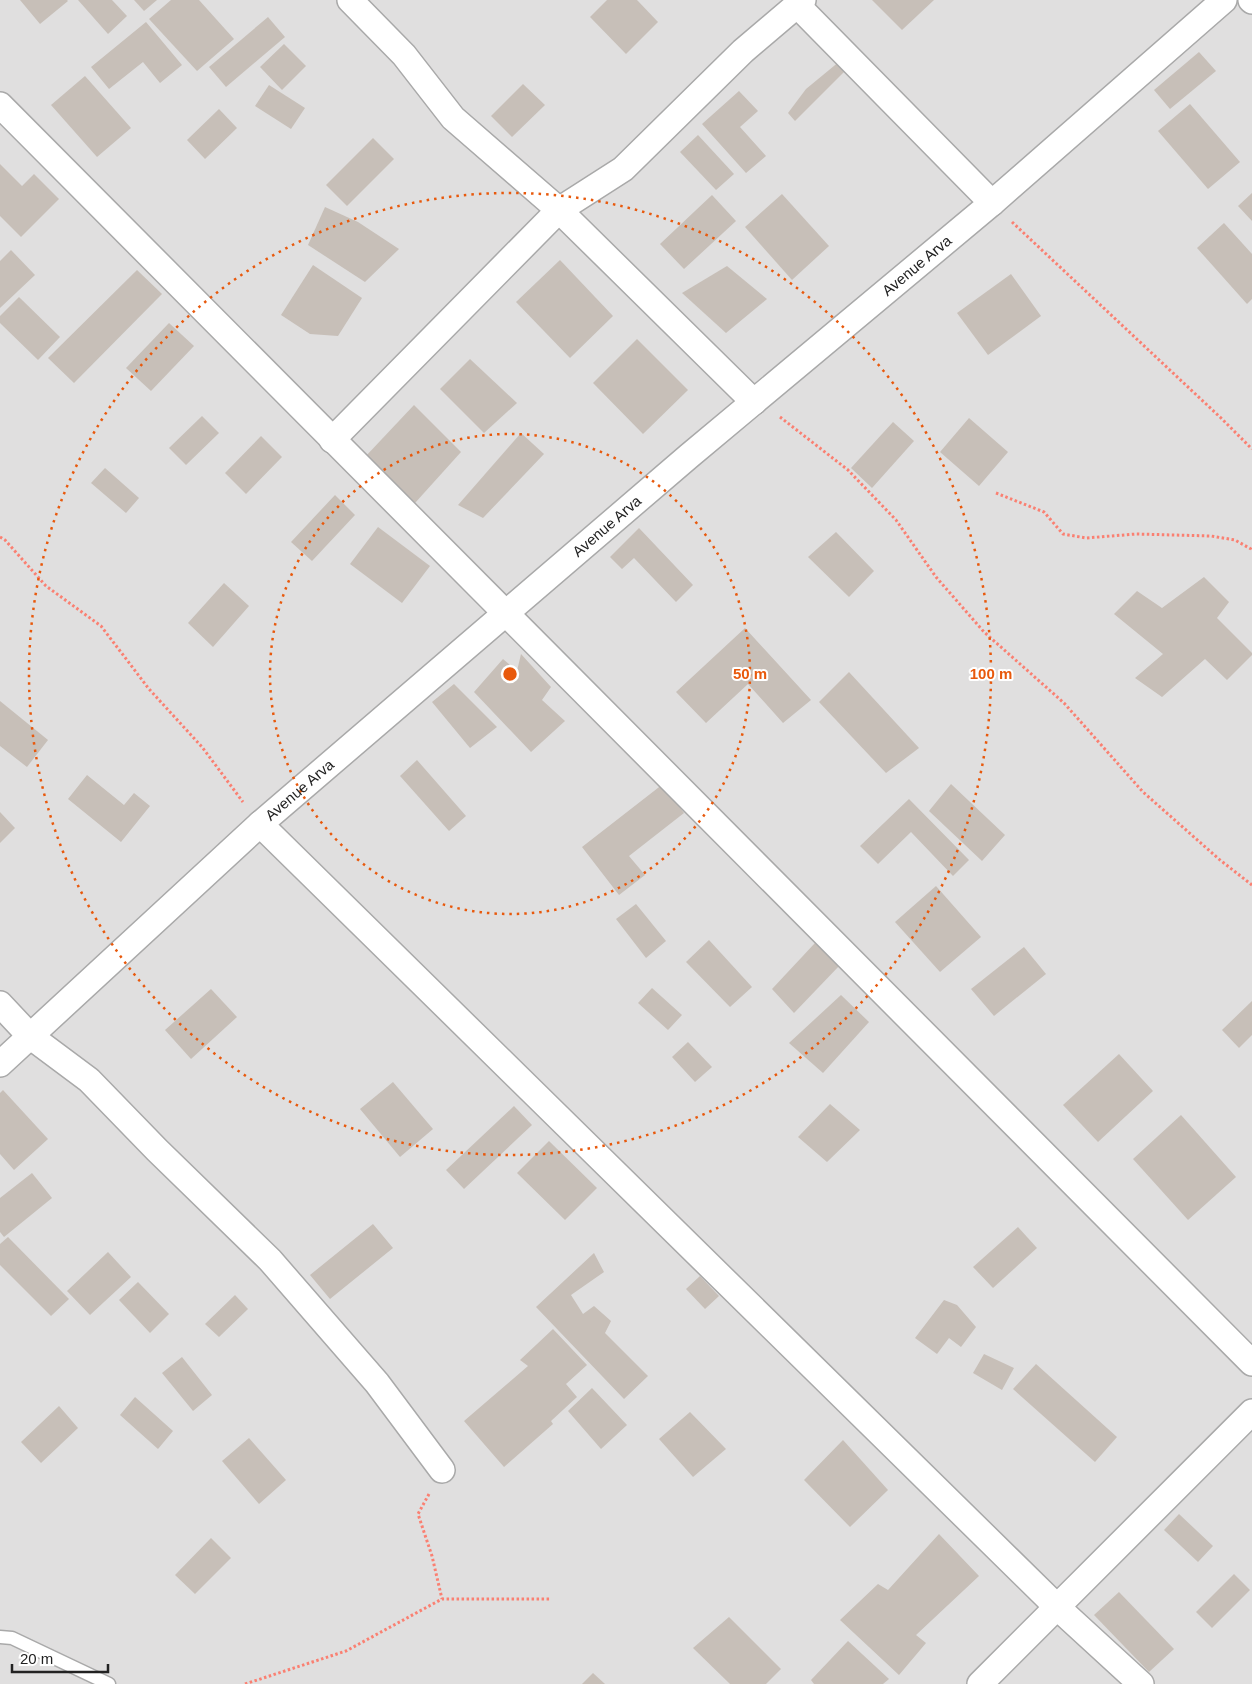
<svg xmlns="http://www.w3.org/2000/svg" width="1252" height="1684" viewBox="0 0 1252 1684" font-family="Arial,sans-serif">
	<rect width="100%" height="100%" fill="#f2efe9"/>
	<rect fill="#e0dfdf" x="0" y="0" width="1252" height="1684"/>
	<g fill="#c7bfb8">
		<polygon points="20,0 67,0 68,1 40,24"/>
		<polygon points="78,0 112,0 127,16 108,34"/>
		<polygon points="134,0 157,0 144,11"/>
		<polygon points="171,0 199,0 234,39 197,71 149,19"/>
		<polygon points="607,0 637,0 658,22 626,54 590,17"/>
		<polygon points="872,0 934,0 902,30"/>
		<polygon points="268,17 285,37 226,87 209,67"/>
		<polygon points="146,22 182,65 160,83 143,62 109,89 91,67"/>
		<polygon points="284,44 306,66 282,90 260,67"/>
		<polygon points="1199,52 1216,71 1170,109 1154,90"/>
		<polygon points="840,61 848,68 795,121 788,113 806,89"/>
		<polygon points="85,76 131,128 97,157 51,105"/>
		<polygon points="523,84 545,105 512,137 491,116"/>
		<polygon points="269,85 305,108 291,129 255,106"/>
		<polygon points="739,91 758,111 740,127 766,156 746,173 702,124"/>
		<polygon points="1190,104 1240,162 1208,189 1158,131"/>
		<polygon points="219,109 237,128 205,159 187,140"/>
		<polygon points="698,135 734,174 716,190 680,152"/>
		<polygon points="373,138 394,159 347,206 326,185"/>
		<polygon points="0,164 22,186 34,174 59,199 21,237 0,216"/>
		<polygon points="1252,193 1252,221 1238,206"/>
		<polygon points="782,194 829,246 792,280 745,227"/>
		<polygon points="712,195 736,221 684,269 660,244"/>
		<polygon points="325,207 358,222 399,249 365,282 308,245"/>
		<polygon points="1224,223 1252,254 1252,299 1247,304 1197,248"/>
		<polygon points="11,250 35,275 0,308 0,261"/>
		<polygon points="560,260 613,316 570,358 516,302"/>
		<polygon points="313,265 362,298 338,336 310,334 281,315"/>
		<polygon points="727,266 767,299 726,333 682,293"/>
		<polygon points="137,270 162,294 74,383 48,358"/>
		<polygon points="1011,274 1041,316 988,355 957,313"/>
		<polygon points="19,297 60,337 38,360 0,323 0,316"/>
		<polygon points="169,323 194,346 151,391 126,368"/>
		<polygon points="637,339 688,390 643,434 593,383"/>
		<polygon points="470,359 517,403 484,433 440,389"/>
		<polygon points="414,405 461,452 415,503 365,457"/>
		<polygon points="202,416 219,433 186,465 169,448"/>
		<polygon points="969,418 1008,452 979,486 940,452"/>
		<polygon points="893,422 914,441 872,488 851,468"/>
		<polygon points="521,433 544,454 483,518 458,505"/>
		<polygon points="261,436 282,457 246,494 225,473"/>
		<polygon points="105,468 139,498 126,513 91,483"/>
		<polygon points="335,495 355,515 312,561 291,542"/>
		<polygon points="378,527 430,566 402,603 350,564"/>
		<polygon points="639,528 693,585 676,602 634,558 622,569 610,557"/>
		<polygon points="836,532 874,571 849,597 808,557"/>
		<polygon points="1204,577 1229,602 1217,618 1252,653 1252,655 1227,680 1205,659 1162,697 1135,678 1163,654 1114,614 1137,591 1162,608"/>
		<polygon points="224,583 249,606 213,647 188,623"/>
		<polygon points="745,628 811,700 783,723 748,684 706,723 676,692"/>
		<polygon points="521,654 551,687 542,700 565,721 531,752 474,692 503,659 517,671"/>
		<polygon points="849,672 919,748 886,773 819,702"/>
		<polygon points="454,684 497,727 470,748 432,702"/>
		<polygon points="0,701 48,740 27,767 0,746"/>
		<polygon points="417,760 466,816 449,831 400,776"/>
		<polygon points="87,775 124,805 134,793 150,806 121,842 68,799"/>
		<polygon points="663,784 684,813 629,856 645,875 619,895 582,847"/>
		<polygon points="951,784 1005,835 982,861 929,811"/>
		<polygon points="909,799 969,860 953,876 911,832 878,864 860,846"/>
		<polygon points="0,812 15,828 0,843"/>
		<polygon points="936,886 981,937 940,972 895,922"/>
		<polygon points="636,904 666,941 646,958 616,919"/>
		<polygon points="709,940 752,987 730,1007 686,962"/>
		<polygon points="815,943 840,965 794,1013 772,989"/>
		<polygon points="1024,947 1046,974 994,1016 971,989"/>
		<polygon points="652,988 682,1015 668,1030 638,1003"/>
		<polygon points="211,989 237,1017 191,1059 165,1030"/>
		<polygon points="841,995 869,1022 823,1073 789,1043"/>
		<polygon points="1252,1001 1252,1035 1239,1048 1222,1030"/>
		<polygon points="688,1042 712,1067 695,1082 672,1057"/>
		<polygon points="1119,1054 1153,1091 1098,1142 1063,1105"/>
		<polygon points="393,1082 433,1129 400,1157 360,1109"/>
		<polygon points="3,1090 48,1139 14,1170 0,1154 0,1093"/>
		<polygon points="830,1104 860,1130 827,1162 798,1137"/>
		<polygon points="514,1106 532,1125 464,1189 446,1170"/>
		<polygon points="1181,1115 1236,1177 1188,1220 1133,1159"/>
		<polygon points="549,1141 597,1188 565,1220 517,1173"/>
		<polygon points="32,1173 52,1198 4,1237 0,1232 0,1198"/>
		<polygon points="373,1224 393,1248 330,1299 310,1275"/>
		<polygon points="1018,1227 1037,1248 993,1288 973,1267"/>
		<polygon points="8,1237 69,1299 51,1316 0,1265 0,1244"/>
		<polygon points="108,1252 131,1277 90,1315 67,1291"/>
		<polygon points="594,1253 604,1272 571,1295 583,1314 594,1306 611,1321 605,1333 648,1376 624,1399 536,1307"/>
		<polygon points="700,1276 719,1296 705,1309 686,1289"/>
		<polygon points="138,1282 169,1314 150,1333 119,1300"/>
		<polygon points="235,1295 248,1309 219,1337 205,1324"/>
		<polygon points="944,1300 957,1305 976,1327 961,1347 949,1338 937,1354 915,1338"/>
		<polygon points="553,1329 587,1365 566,1384 577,1397 551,1421 553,1424 504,1467 464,1421 528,1366 520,1360"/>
		<polygon points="984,1354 1014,1368 1002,1390 973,1373"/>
		<polygon points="182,1357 212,1395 193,1411 162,1373"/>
		<polygon points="1036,1364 1117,1437 1095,1462 1013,1389"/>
		<polygon points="592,1388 627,1425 601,1449 568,1411"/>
		<polygon points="135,1397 173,1431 158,1449 120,1415"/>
		<polygon points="59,1406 78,1428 41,1463 21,1442"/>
		<polygon points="690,1412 726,1449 693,1477 659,1439"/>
		<polygon points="249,1438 286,1480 259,1504 222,1461"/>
		<polygon points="843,1440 888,1490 850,1527 804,1480"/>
		<polygon points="1179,1514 1213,1546 1198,1562 1164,1530"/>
		<polygon points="939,1534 979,1576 916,1635 926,1643 899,1675 840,1620 878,1584 888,1590"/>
		<polygon points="211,1538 231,1558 195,1594 175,1575"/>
		<polygon points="1234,1574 1250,1590 1212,1628 1196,1612"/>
		<polygon points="1119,1592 1174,1649 1149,1672 1094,1615"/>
		<polygon points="729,1617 781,1669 766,1684 730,1684 693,1648"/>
		<polygon points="848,1641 889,1679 883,1684 814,1684 811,1680"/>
		<polygon points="593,1673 605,1684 582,1684"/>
	</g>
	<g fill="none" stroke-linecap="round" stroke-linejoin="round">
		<g stroke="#a9a9a9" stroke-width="15">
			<polyline id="lane" points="0,1637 12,1638 109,1684"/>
		</g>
		<g stroke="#a9a9a9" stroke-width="28">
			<g id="street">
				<polyline points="350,0 404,55 453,118 559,210 754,402"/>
				<polyline points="1251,0 1252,1"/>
				<polyline points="797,5 992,203"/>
				<polyline points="0,105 1252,1363"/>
				<polyline points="332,440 559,210 623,169 743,51 803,0"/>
				<polyline points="260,824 1057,1607 1141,1684"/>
				<polyline points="0,1004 30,1036 89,1080 157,1150 270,1260 377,1383 442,1470"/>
				<path id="s1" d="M0,1064L260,824L689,456L992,203L1224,0"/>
				<polyline points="980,1684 1252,1412"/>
			</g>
		</g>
		<g stroke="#fa8072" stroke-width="3" stroke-dasharray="2.5 2.5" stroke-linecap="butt">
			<polyline points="1012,222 1221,418 1252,449"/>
			<polyline points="780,417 848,470 896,520 936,577 984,632 1064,703 1143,792 1220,860 1252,885"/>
			<polyline points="996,493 1044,512 1063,534 1086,538 1136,534 1211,536 1235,540 1251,549 1252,552"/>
			<polyline points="0,537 5,540 46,586 101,626 149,689 202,747 243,802"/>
			<polyline points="429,1494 418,1514 432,1556 442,1599"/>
			<polyline points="245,1684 346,1651 442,1599 550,1599"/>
		</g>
		<use href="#lane" stroke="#fff" stroke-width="12"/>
		<use href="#street" stroke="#fff" stroke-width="25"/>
	</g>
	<g fill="none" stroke="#e8590c" stroke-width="2.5" stroke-dasharray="2.5 5">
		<circle cx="510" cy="674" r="240"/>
		<circle cx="510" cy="674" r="481"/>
	</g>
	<g text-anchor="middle" stroke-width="4" stroke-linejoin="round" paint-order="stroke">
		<g font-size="15" fill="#222" stroke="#fff">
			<text dy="5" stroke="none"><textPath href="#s1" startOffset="1216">Avenue Arva</textPath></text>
			<text dy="5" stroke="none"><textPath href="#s1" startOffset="811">Avenue Arva</textPath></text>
			<text dy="5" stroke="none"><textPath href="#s1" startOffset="406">Avenue Arva</textPath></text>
		</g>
	</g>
	<circle cx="510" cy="674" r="8" fill="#e8590c" stroke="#fff" stroke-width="2.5"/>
	<g font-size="15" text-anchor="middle" font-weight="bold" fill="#e8590c" stroke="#fff" stroke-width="4" stroke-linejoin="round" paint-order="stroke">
		<text x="750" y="679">50 m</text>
		<text x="991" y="679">100 m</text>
	</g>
	<path d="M12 1664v8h96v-8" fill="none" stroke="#222222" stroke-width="2.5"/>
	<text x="20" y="1664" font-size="15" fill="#222222" stroke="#ffffff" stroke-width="4" paint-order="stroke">20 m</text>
</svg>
